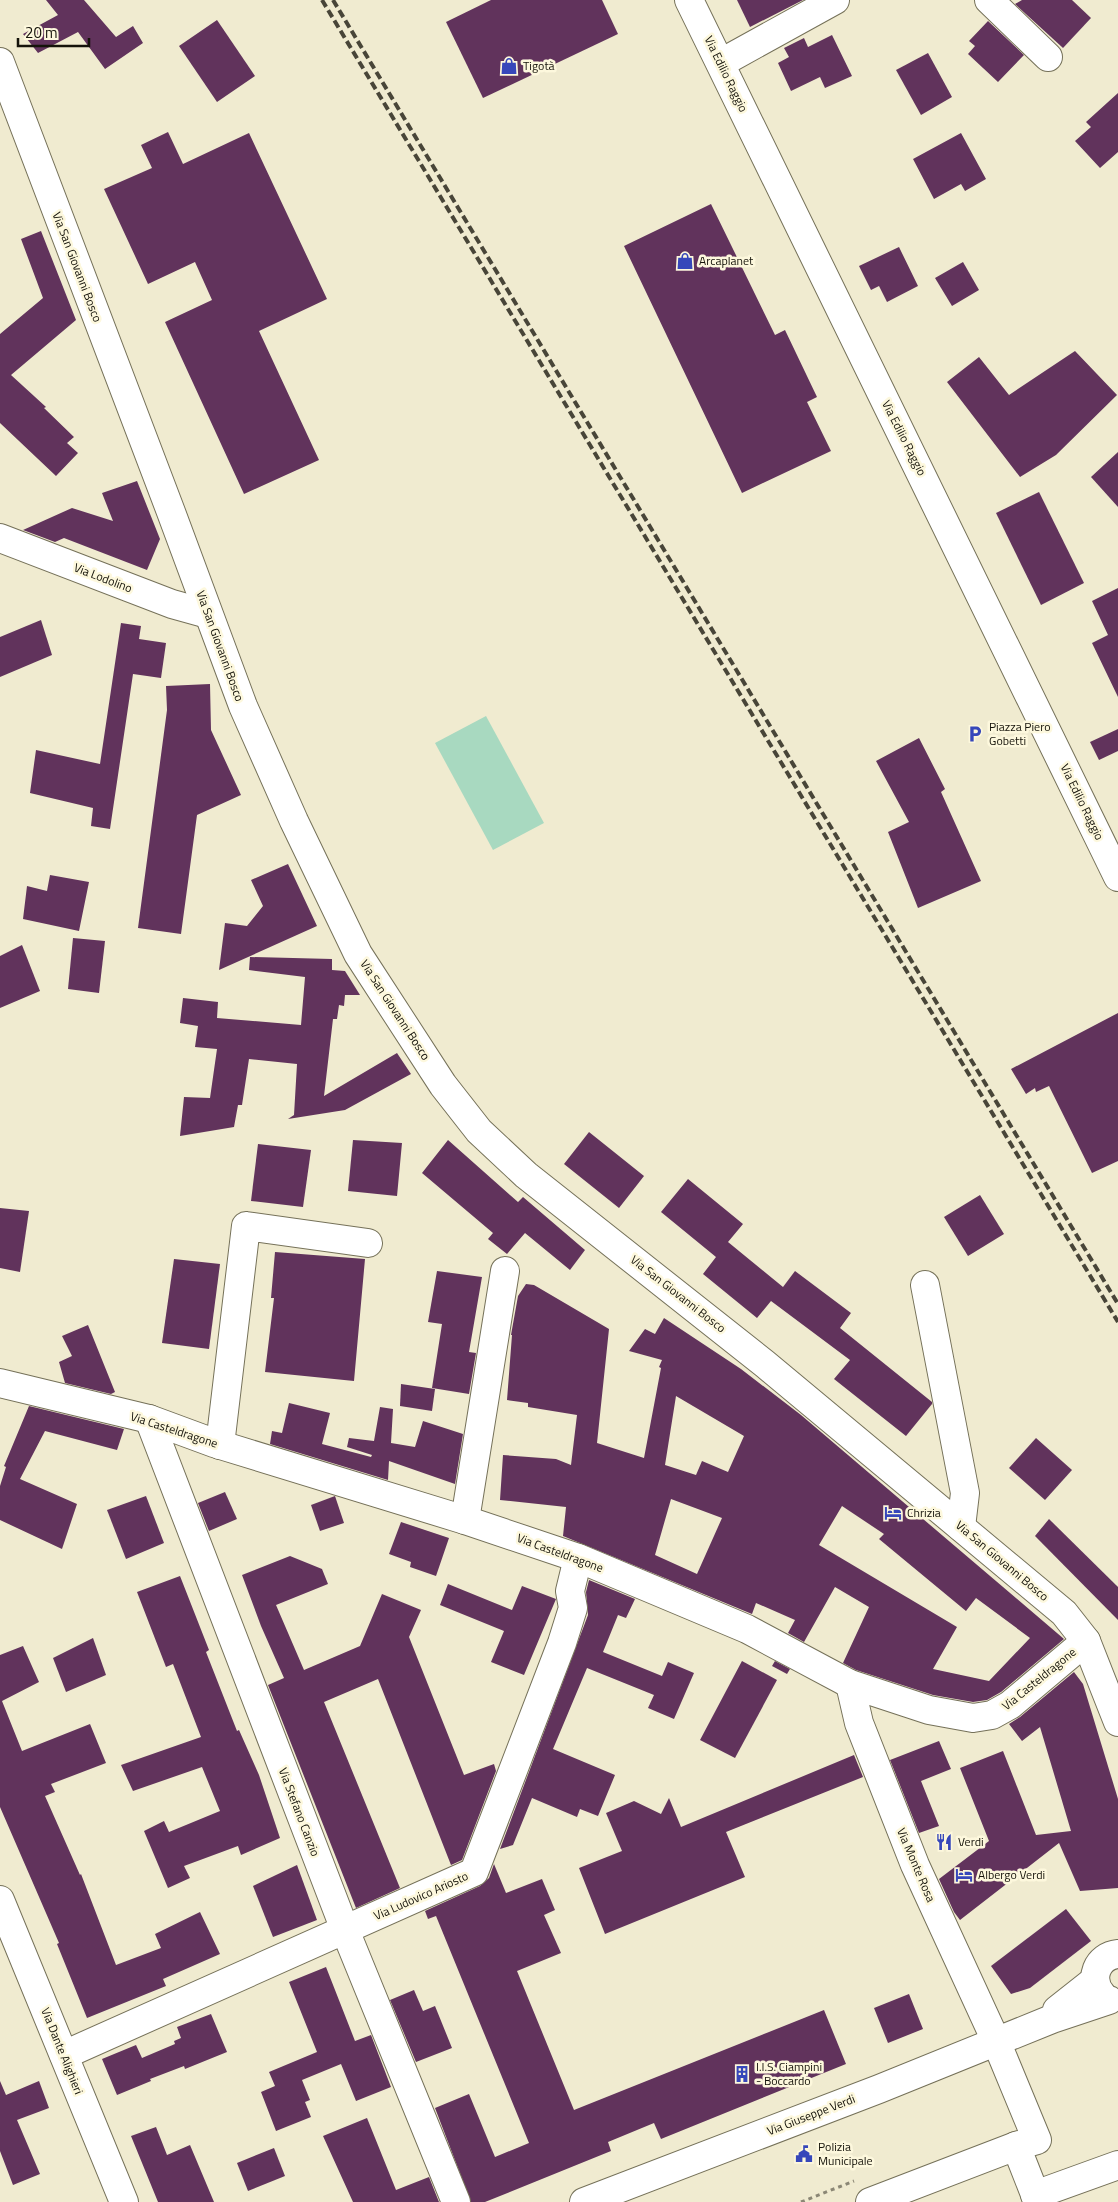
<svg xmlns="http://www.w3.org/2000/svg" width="1118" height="2202" viewBox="0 0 1118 2202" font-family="'Titillium Web',sans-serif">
	<rect width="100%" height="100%" fill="#f0ebd0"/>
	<polygon fill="#a8d9c0" points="486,716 544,823 493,850 435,743"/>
	<g fill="#61335c" fill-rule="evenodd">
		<polygon points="46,0 84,0 116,37 133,26 143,43 105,69 78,32 38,53 23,34 58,15"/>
		<polygon points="491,0 602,0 618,34 483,98 446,22"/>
		<polygon points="737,0 803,0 750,27"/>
		<polygon points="1022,0 1072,0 1091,18 1063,48 1015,4"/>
		<polygon points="217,20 255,76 217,102 179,46"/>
		<polygon points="988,21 1024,55 998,82 968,54 975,46 969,41"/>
		<polygon points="832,35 852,76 825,88 820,77 791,91 778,63 789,57 784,48 804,38 808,47"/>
		<polygon points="928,53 952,97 921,115 896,70"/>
		<polygon points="1118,93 1118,152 1100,168 1075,141 1091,127 1086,122"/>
		<polygon points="168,132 183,164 249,133 327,299 259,331 319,460 244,494 165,322 212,300 195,262 148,284 104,189 152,168 141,145"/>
		<polygon points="961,133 986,179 965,191 961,184 934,199 913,159"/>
		<polygon points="711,204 775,335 785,330 817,397 807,402 831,451 742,493 624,246"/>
		<polygon points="41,231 76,320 11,375 46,407 44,408 74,437 67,443 78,453 56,476 0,423 0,334 43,298 21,239"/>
		<polygon points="899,247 918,286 887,302 879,286 871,290 859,266"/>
		<polygon points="963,262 979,290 952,306 935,278"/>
		<polygon points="1075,351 1117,395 1056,455 1020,477 947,382 979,357 1009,395"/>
		<polygon points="1118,452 1118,507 1091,477"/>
		<polygon points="137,481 160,539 147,570 64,538 55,542 23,530 72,508 113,521 102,493"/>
		<polygon points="1039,492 1084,583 1041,605 996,513"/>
		<polygon points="1118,588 1118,697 1092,643 1108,635 1092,601"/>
		<polygon points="41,620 52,655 0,677 0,637"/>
		<polygon points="121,623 141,626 139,639 166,643 161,678 133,674 110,829 91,826 93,808 30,793 36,750 100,764"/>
		<polygon points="210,684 211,730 241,795 197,815 181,934 138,928 167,710 166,686"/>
		<polygon points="1118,729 1118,751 1099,760 1090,742"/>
		<polygon points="919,738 945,789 941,792 981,881 918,908 888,832 909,822 876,761"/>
		<polygon points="288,864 317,926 219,970 225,923 247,926 263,906 251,880"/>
		<polygon points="50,875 89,882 79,931 23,919 27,886 47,891"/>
		<polygon points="73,938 105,941 99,993 68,989"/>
		<polygon points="22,945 40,991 0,1008 0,956"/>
		<polygon points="250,957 332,959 332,970 345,971 360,995 345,995 344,1006 339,1005 337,1019 333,1019 324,1096 397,1053 411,1074 345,1110 288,1119 294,1115 297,1064 249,1059 242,1105 238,1105 234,1127 180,1136 184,1097 210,1098 217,1049 195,1047 198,1026 180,1023 183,998 218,1002 217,1018 301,1025 305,977 249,970"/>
		<polygon points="1118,1013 1118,1161 1092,1173 1049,1086 1036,1092 1035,1088 1026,1094 1011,1069"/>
		<polygon points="589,1132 644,1176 619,1208 564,1164"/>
		<polygon points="353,1140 402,1143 397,1196 348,1191"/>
		<polygon points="448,1140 518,1202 523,1197 585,1250 570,1270 525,1233 507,1254 488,1239 493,1233 422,1173"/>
		<polygon points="258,1144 311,1150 303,1207 251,1201"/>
		<polygon points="688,1179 743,1224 728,1242 783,1287 795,1271 851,1313 840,1328 932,1402 932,1404 906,1436 834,1379 850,1360 771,1301 757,1318 703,1274 716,1257 661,1212"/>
		<polygon points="980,1195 1004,1234 968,1256 944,1217"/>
		<polygon points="0,1208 29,1211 20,1272 0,1268"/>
		<polygon points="275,1252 365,1259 354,1381 265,1372 274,1298 271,1298"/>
		<polygon points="174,1259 220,1264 209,1349 162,1343"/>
		<polygon points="437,1271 482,1277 469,1352 476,1353 469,1394 432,1388 442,1324 428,1322"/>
		<path d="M526,1284L534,1285L609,1329L597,1443L644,1458L661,1368L659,1367L662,1360L629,1351L645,1329L655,1334L664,1318L741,1369L801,1415L1064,1639L1001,1692L987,1700L973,1702L933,1695L856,1670L843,1663L869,1607L835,1587L804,1642L788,1633L795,1620L756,1603L752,1614L563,1536L566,1507L500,1500L503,1455L556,1459L571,1465L577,1415L528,1407V1403L507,1400L512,1335H511L518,1296ZM676,1396L744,1436L728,1472L702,1461L696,1475L665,1465ZM671,1499L722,1518L697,1574L655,1555ZM842,1506L884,1534L879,1539L966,1611L976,1598L1030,1638L989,1681L933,1669L957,1627L819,1545Z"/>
		<polygon points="88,1325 115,1392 111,1394 65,1383 59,1362 72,1356 62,1336"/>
		<polygon points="401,1384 435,1389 432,1411 400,1406"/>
		<polygon points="289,1403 330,1413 322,1444 371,1457 372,1455 347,1447 349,1438 374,1441 380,1407 393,1409 391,1443 415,1447 423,1421 463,1434 455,1484 389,1461 388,1480 270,1444 272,1431 282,1433"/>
		<polygon points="29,1406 124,1429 117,1450 45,1431 20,1479 77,1504 62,1549 0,1520 0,1486 6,1467 4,1466"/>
		<polygon points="1036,1438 1072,1470 1045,1500 1009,1468"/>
		<polygon points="225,1492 237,1519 209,1531 198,1503"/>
		<polygon points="146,1496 164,1543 126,1559 107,1510"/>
		<polygon points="335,1496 344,1523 320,1531 311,1505"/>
		<polygon points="1049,1519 1118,1587 1118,1620 1035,1536"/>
		<polygon points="401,1522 449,1538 436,1576 410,1567 411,1562 389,1554"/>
		<polygon points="290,1556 322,1569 328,1584 276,1605 304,1670 360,1646 382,1594 421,1610 409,1637 464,1775 494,1764 496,1771 462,1860 451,1865 378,1679 324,1702 400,1888 356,1908 268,1685 284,1678 261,1626 242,1575"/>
		<polygon points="180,1576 209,1650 206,1652 237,1731 239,1730 259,1775 280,1838 241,1855 238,1846 184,1866 190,1878 168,1888 144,1831 164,1821 169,1832 220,1811 202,1767 133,1791 121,1765 201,1737 173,1664 166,1667 137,1592"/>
		<polygon points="589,1580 635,1599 626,1618 618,1615 603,1652 662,1676 668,1662 694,1673 674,1719 648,1708 654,1695 587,1668 553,1749 615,1775 598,1816 580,1809 577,1817 532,1798 513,1845 500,1849 588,1615 586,1592"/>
		<polygon points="448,1584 512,1610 522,1586 556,1599 524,1675 491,1662 504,1631 440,1605"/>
		<polygon points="93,1638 106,1675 66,1692 53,1658"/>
		<polygon points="23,1646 39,1682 2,1701 22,1751 90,1724 106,1763 51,1784 55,1792 45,1796 80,1875 81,1874 116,1965 161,1948 155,1934 200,1912 220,1954 163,1979 166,1986 87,2018 57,1944 59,1943 0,1807 0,1655"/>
		<polygon points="742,1661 777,1680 735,1758 700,1740"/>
		<polygon points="775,1661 790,1669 787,1674 772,1666"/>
		<polygon points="1074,1672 1083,1684 1118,1799 1118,1888 1080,1891 1059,1843 960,1920 954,1912 939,1879 989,1841 960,1768 1003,1751 1036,1835 1071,1831 1040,1727 1022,1741 1009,1724 1020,1717"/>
		<polygon points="939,1741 951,1769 921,1781 939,1826 919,1833 890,1760"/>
		<polygon points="854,1755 863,1777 726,1832 745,1877 605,1934 579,1868 622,1851 606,1813 634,1801 661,1814 669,1798 681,1827"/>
		<polygon points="494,1864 506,1893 542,1879 555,1910 544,1915 561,1953 517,1971 574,2110 824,2010 846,2064 661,2139 654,2123 608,2142 611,2151 485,2202 471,2202 435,2108 469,2094 495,2157 529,2143 436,1916 428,1919 425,1911 480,1886 489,1878"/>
		<polygon points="297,1865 317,1920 273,1937 253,1886"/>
		<polygon points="1066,1909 1091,1941 1030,1988 1011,1994 991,1966"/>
		<polygon points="326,1967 355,2041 371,2035 391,2087 356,2101 341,2064 302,2080 310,2100 305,2102 311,2117 276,2131 261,2092 275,2086 269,2072 317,2052 289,1982"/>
		<polygon points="414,1990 423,2011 435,2006 452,2048 416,2062 390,2000"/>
		<polygon points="909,1994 923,2029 888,2043 874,2008"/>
		<polygon points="211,2014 227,2052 185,2069 184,2066 150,2079 151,2081 117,2095 102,2059 136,2045 142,2058 175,2044 174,2041 181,2038 177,2027"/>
		<polygon points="0,2081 6,2095 39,2081 49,2108 17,2120 40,2174 13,2185 0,2151"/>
		<polygon points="367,2118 396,2190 429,2177 439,2202 353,2202 323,2136"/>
		<polygon points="156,2127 167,2155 190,2145 214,2202 158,2202 131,2136"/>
		<polygon points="274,2148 285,2176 248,2191 237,2163"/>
	</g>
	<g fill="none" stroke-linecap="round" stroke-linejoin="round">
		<g stroke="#757159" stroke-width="30">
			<g id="minor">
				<polyline points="989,0 1048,57"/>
				<polyline points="0,62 171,512 243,706 294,821 358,954 443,1085 479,1131 526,1175 765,1364 1064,1613 1086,1641 1118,1722"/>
				<polyline points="721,63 835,0"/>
				<polyline points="0,538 172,604 208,614"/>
				<polyline points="925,1285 965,1493 961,1527"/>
				<polyline points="0,1383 149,1419 214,1443 465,1520 578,1558 747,1629 850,1684 929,1710 973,1718 992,1715 1010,1705 1086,1641"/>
				<polyline points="149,1419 345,1930 456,2202"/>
				<polyline points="220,1445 246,1226 368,1243"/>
				<polyline points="465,1520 505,1271"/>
				<polyline points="850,1684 859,1723 915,1865 996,2041 1037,2140 1016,2146"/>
				<polyline points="0,1900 124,2202"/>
				<path d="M1102,1995C1088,1979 1097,1956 1118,1954"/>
				<polyline points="1057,2010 1095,1980"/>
				<polyline points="64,2055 474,1872 562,1643 573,1608 570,1591 578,1558"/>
				<polyline points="1035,2195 1118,2165"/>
				<polyline points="584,2202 879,2089 1052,2019 1109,2000"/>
				<polyline points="870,2202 1016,2146 1038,2202"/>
			</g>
		</g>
		<g stroke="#757159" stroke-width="30">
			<polyline id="major" points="689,0 1118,877"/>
		</g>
		<polyline stroke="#8b8775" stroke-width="3" stroke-dasharray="4 4" stroke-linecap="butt" points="801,2202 854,2181"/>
		<use href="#minor" stroke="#fff" stroke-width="28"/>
		<use href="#major" stroke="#fff" stroke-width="28"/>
		<g stroke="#484538" stroke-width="4" stroke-dasharray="8 4" stroke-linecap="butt">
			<polyline points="322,0 1118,1322"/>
			<polyline points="333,0 1118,1304"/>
		</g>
	</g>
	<defs>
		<g id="shop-bare" transform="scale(1.35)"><path d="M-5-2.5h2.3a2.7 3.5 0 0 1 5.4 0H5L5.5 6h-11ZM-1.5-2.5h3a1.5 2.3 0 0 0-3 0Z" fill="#3647ba" stroke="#fdf8dd" stroke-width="2.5" paint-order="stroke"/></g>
		<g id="parking-bare" transform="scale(1.35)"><path d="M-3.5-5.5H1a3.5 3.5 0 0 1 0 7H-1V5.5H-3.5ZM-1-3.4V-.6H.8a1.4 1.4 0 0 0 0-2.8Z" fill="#3647ba" stroke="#fdf8dd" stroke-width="2.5" paint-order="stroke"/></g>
		<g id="hotel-bare" transform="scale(1.35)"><path d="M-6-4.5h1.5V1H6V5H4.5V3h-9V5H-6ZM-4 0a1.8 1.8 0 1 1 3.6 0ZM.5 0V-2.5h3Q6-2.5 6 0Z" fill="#3647ba" stroke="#fdf8dd" stroke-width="2.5" paint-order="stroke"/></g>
		<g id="restaurant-bare" transform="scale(1.35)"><path d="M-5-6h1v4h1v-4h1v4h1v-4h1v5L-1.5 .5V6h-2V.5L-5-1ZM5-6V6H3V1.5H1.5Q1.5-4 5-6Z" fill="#3647ba" stroke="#fdf8dd" stroke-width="2.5" paint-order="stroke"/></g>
		<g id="building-bare" transform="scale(1.35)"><path d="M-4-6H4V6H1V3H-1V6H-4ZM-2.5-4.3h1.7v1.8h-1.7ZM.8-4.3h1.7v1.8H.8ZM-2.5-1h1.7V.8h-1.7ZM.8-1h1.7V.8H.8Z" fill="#3647ba" stroke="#fdf8dd" stroke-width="2.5" paint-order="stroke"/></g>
		<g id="civic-bare" transform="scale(1.35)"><path d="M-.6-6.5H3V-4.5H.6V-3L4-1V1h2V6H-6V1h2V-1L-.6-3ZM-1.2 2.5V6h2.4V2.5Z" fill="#3647ba" stroke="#fdf8dd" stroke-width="2.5" paint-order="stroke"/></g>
	</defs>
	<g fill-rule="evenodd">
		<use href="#shop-bare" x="509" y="66"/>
		<use href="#shop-bare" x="685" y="261"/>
		<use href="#parking-bare" x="975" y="734"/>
		<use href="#hotel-bare" x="893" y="1513"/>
		<use href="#restaurant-bare" x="944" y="1842"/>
		<use href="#hotel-bare" x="964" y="1875"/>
		<use href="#building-bare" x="742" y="2074"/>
		<use href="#civic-bare" x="804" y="2154"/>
	</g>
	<g text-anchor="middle" stroke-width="5" stroke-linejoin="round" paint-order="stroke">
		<g font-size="12" fill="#15130a" stroke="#fdf8dd" text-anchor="start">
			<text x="523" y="70">Tigotà</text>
			<text x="699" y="265">Arcaplanet</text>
			<text x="989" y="731">Piazza Piero<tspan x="989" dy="14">Gobetti</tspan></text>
			<text x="907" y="1517">Chrizia</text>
			<text x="958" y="1846">Verdi</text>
			<text x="978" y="1879">Albergo Verdi</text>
			<text x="756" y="2071">I.I.S. Ciampini<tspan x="756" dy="14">- Boccardo</tspan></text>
			<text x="818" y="2151">Polizia<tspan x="818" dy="14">Municipale</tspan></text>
		</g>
		<g font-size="12" fill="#15130a" stroke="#fdf8dd">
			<text transform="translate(726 74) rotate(64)" y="4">Via Edilio Raggio</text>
			<text transform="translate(77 267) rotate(69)" y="4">Via San Giovanni Bosco</text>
			<text transform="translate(904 438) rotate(63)" y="4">Via Edilio Raggio</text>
			<text transform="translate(103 578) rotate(21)" y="4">Via Lodolino</text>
			<text transform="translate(220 646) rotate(70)" y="4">Via San Giovanni Bosco</text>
			<text transform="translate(1082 802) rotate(64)" y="4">Via Edilio Raggio</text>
			<text transform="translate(395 1010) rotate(57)" y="4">Via San Giovanni Bosco</text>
			<text transform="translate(678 1294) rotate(38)" y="4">Via San Giovanni Bosco</text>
			<text transform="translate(174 1430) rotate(18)" y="4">Via Casteldragone</text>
			<text transform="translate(560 1553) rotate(20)" y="4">Via Casteldragone</text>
			<text transform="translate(1002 1561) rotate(40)" y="4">Via San Giovanni Bosco</text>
			<text transform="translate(1039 1679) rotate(-39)" y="4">Via Casteldragone</text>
			<text transform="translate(299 1812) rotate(69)" y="4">Via Stefano Canzio</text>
			<text transform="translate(916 1865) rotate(67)" y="4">Via Monte Rosa</text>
			<text transform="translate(421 1896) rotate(-24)" y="4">Via Ludovico Ariosto</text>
			<text transform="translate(62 2051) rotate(68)" y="4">Via Dante Alighieri</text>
			<text transform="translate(811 2115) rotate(-21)" y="4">Via Giuseppe Verdi</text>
		</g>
	</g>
	<path d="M18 38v8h71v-8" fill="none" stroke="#15130a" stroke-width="2.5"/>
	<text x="25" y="38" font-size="15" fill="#15130a" stroke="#fdf8dd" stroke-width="4" paint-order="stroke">20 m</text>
</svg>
